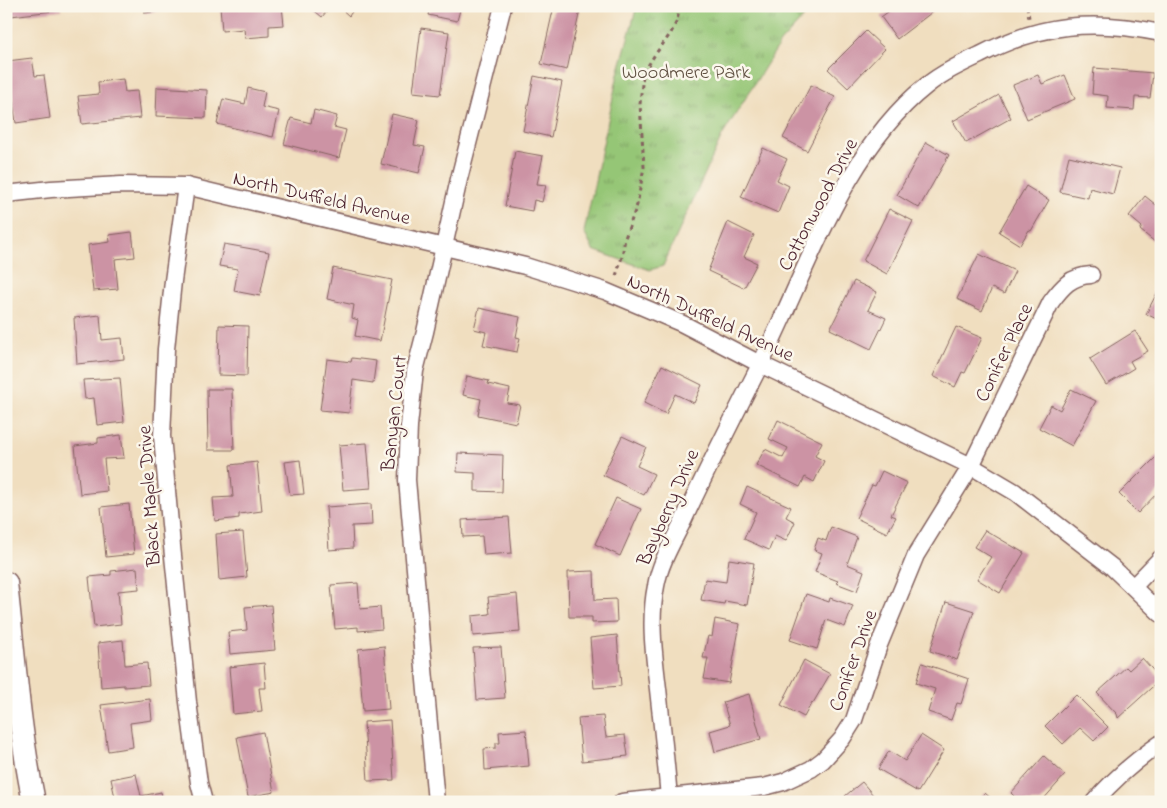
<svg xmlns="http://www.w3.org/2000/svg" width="1167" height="808" viewBox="0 0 1167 808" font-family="'Indie Flower',sans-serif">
	<defs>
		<pattern id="park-tufts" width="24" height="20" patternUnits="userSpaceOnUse" patternTransform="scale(1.25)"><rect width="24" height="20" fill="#95c676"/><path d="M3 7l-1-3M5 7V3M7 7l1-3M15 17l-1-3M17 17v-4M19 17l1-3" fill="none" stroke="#7ca061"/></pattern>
	</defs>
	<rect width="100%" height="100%" fill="#fbf7ec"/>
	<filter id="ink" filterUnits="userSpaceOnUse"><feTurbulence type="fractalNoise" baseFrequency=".02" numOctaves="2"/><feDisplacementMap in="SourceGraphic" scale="10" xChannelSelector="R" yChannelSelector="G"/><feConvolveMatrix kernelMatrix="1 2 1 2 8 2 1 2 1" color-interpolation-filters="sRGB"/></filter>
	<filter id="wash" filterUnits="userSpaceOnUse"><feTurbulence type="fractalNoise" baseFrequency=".0096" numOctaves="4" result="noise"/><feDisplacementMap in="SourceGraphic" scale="20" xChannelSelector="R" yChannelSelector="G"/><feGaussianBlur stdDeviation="1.12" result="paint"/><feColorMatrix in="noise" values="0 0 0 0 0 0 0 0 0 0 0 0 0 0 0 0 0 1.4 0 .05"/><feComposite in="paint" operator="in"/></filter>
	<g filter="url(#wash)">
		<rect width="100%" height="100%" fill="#f0debf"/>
		<polygon fill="url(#park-tufts)" stroke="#707250" points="637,6 814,6 780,43 722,136 663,266 650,270 593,250 584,232 618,74"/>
		<g id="blocks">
			<g fill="#cc93a4">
				<polygon points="10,6 60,6 61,10 11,16"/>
				<polygon points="145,6 166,6 167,10 145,13"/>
				<polygon points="220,6 282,6 284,25 269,26 269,36 245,38 244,29 222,31"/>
				<polygon points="309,6 331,6 322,17"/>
				<polygon points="338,6 356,6 349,16"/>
				<polygon points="430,6 461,6 457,21 428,15"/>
				<polygon points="554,6 566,6 580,10 567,70 541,64"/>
				<polygon points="896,6 940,6 897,39 881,17"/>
				<polygon points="421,28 449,32 440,95 413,92"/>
				<polygon points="866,31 885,49 848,88 828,69"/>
				<polygon points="32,58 35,76 44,75 50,118 16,123 7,61"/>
				<polygon points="1094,68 1153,73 1150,98 1135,97 1134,110 1107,108 1108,96 1092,94"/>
				<polygon points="1038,75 1042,84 1065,75 1075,99 1027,119 1013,85"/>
				<polygon points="534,76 562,82 551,137 523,131"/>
				<polygon points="123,79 125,92 137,91 140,118 82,124 78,96 99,94 98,82"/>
				<polygon points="811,85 835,97 807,151 783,138"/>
				<polygon points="157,87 207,90 206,118 156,116"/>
				<polygon points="248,88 265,92 262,107 279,111 273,137 217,124 223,99 245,104"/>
				<polygon points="999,95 1011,118 966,143 953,121"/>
				<polygon points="314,110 337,116 334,127 346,130 339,158 284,144 291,118 311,123"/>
				<polygon points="392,114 419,120 414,145 425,147 419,173 381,164"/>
				<polygon points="926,142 949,155 919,208 897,195"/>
				<polygon points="763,148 787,159 777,180 789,186 778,213 741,197"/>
				<polygon points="515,151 543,156 537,184 546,185 542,202 534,200 532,211 505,206"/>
				<polygon points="1069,156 1120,168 1113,194 1090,188 1088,198 1060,192"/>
				<polygon points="1026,186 1049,200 1031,231 1029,230 1020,245 999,232"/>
				<polygon points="1145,196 1161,209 1161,247 1140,230 1142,227 1129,216"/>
				<polygon points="889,209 913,221 887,274 863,261"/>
				<polygon points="728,222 754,235 744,257 757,263 744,288 708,271"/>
				<polygon points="132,232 135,257 115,259 118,289 93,291 88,245 110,242 109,235"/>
				<polygon points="224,244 269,252 260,296 234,291 238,269 219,266"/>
				<polygon points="979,254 1015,271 1004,294 992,288 982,311 957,299"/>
				<polygon points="333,268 392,280 380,341 355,336 358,320 352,318 354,305 327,299"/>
				<polygon points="854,281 877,292 868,310 886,318 871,349 830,329"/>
				<polygon points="1159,289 1161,289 1161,321 1146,314"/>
				<polygon points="479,308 520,317 516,337 520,338 517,352 483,345 486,332 474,329"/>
				<polygon points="100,315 102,340 122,338 124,359 77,364 74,318"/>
				<polygon points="219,325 248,326 247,376 218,375"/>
				<polygon points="956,327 982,338 965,373 962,372 955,387 933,376"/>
				<polygon points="1135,331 1148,351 1130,361 1134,368 1106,385 1090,359"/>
				<polygon points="352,358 376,361 373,383 353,380 349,413 320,410 327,359 351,362"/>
				<polygon points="662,365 702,385 694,403 675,394 666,414 644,403"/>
				<polygon points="467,376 489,381 488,384 510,389 507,403 520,405 516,423 478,415 481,399 463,395"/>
				<polygon points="120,378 124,422 97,425 94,398 85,399 83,380"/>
				<polygon points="207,389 232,389 234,450 208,450"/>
				<polygon points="1071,389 1096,401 1072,446 1039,428 1051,405 1060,410"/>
				<polygon points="778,420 822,442 815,456 824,461 814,482 805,477 800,487 756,465 765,449 783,458 788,448 769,439"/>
				<polygon points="121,435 124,458 104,459 107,491 80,494 75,446 98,443 98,438"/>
				<polygon points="622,436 646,447 637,466 654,474 644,495 603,475"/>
				<polygon points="367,443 371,488 343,490 339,445"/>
				<polygon points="1161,452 1161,489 1138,513 1119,494"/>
				<polygon points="458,453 503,455 502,492 475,491 475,473 457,472"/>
				<polygon points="300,460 304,494 290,495 285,462"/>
				<polygon points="257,462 262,511 239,514 239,518 215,521 213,498 233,497 230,465"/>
				<polygon points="882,471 907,483 891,515 896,517 887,533 856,518 872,485 875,486"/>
				<polygon points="747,487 791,507 786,517 795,522 786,541 775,536 769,550 744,539 756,512 740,504"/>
				<polygon points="616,498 641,509 620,556 595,544"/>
				<polygon points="129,504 134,554 106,557 101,507"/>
				<polygon points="371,504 372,525 352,526 353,548 329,550 326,507"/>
				<polygon points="509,517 512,553 484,555 482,536 463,537 462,520"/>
				<polygon points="831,527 857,537 847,564 864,571 857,591 836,583 838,581 815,572 822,553 814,550 818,538 826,541"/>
				<polygon points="985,530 1024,553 1000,593 977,579 991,557 974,547"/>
				<polygon points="243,532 247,577 219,580 216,534"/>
				<polygon points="729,559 754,563 747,605 725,601 724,604 701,600 705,579 726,582"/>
				<polygon points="137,568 139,589 118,591 121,624 94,627 89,577 111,575 111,571"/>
				<polygon points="594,571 595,600 616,599 617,622 592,623 592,617 569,617 568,572"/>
				<polygon points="358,583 360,609 380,607 382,629 358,631 358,627 335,629 331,585"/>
				<polygon points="517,594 520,632 473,636 472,616 490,614 488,597"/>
				<polygon points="806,594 829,602 830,598 853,606 845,627 826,620 817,649 790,640"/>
				<polygon points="946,602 974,611 957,660 930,651"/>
				<polygon points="271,605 275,650 230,654 228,632 247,630 245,607"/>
				<polygon points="715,619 740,624 729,683 704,679 708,658 703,658 708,636 712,637"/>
				<polygon points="617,635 621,686 594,688 590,638"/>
				<polygon points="123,640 125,665 147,663 149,685 124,687 124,685 101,687 98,643"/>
				<polygon points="384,646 389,709 363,711 358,649"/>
				<polygon points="501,647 505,698 477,700 473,648"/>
				<polygon points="1142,658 1161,679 1118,718 1117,714 1097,693 1126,667 1129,670"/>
				<polygon points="804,660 830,674 813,703 812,702 804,717 781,705"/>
				<polygon points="264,663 266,688 259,688 262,711 233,714 229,667"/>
				<polygon points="922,663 969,679 961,704 957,703 951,720 928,712 935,689 916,683"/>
				<polygon points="749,694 761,739 715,752 710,731 730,725 723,702"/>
				<polygon points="1076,695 1108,727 1094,741 1080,728 1063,744 1045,726"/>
				<polygon points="150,699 152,720 130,723 133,747 108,751 101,705"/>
				<polygon points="603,716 606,737 625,735 628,756 582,761 578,718"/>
				<polygon points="390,720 394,780 368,781 364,722"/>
				<polygon points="526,730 529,766 485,770 484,749 496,748 496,743 500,743 499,732"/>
				<polygon points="263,732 274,792 248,797 237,737"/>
				<polygon points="921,735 944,750 918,792 878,769 889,751 905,761"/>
				<polygon points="1044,756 1065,775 1041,802 1020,802 1011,793"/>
				<polygon points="136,774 141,796 161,792 163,802 116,802 111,779"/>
				<polygon points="862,782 879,802 849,802 845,796"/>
				<polygon points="985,793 995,802 977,802"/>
			</g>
		</g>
	</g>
	<g filter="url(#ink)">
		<use href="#blocks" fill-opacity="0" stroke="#84625f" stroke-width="1"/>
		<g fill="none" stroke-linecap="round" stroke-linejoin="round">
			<g stroke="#84625f" stroke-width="19">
				<g id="street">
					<polyline points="186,186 173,281 166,349 162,436 172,546 188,702 199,783 204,802"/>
					<polyline points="6,194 51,189 121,185 186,186 525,266 605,291 683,324 760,364 971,466 1015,492 1112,567 1161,614"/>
					<polyline points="1134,586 1161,558"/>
					<path d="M669,798C666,762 662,725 658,689C654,655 649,620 656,586C660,562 674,540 684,519C708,467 734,416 760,365C806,274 844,151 926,86C942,73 961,64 980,55C1041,23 1094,19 1161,33"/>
					<polyline points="436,802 407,480 409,426 415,371 425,332 459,179 503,6"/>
					<path d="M622,802L764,787L783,782L811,769L823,760L842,739L854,720L879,645L916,555L971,466L1051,302C1062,287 1071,276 1091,275"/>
					<path d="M1094,802C1114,779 1136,760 1161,743"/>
				</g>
			</g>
			<g stroke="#84625f" stroke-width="25">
				<path id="secondary" d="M6,583C14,655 19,730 34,802"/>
			</g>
			<g stroke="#84625f" stroke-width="3" stroke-dasharray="4 4" stroke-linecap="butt">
				<polyline points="1027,6 1029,18"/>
				<polyline points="616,276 622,257 625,238 637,205 644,167 640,104 643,74 654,56 671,33 677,21 680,6"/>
			</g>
			<use href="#street" stroke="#fff" stroke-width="16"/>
			<use href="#secondary" stroke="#fff" stroke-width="22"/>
		</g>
	</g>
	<g text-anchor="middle" stroke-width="5" stroke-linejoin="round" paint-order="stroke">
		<g font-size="20" fill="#605142" stroke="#fbf7ec">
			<text x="686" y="78">Woodmere Park</text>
		</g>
		<g font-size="20" fill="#4a1f2b" stroke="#fbf7ec">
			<text transform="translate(322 197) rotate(13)" y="7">North Duffield Avenue</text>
			<text transform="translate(817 204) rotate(-62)" y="7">Cottonwood Drive</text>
			<text transform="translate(711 317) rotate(25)" y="7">North Duffield Avenue</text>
			<text transform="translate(1003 352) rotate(-64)" y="7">Conifer Place</text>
			<text transform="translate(393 413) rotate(-84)" y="7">Banyan Court</text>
			<text transform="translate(148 496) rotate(-94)" y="7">Black Maple Drive</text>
			<text transform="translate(667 507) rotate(-66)" y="7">Bayberry Drive</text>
			<text transform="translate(852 660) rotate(-70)" y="7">Conifer Drive</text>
		</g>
	</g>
	<rect width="1167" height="808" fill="none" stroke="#fbf7ec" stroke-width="25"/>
</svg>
